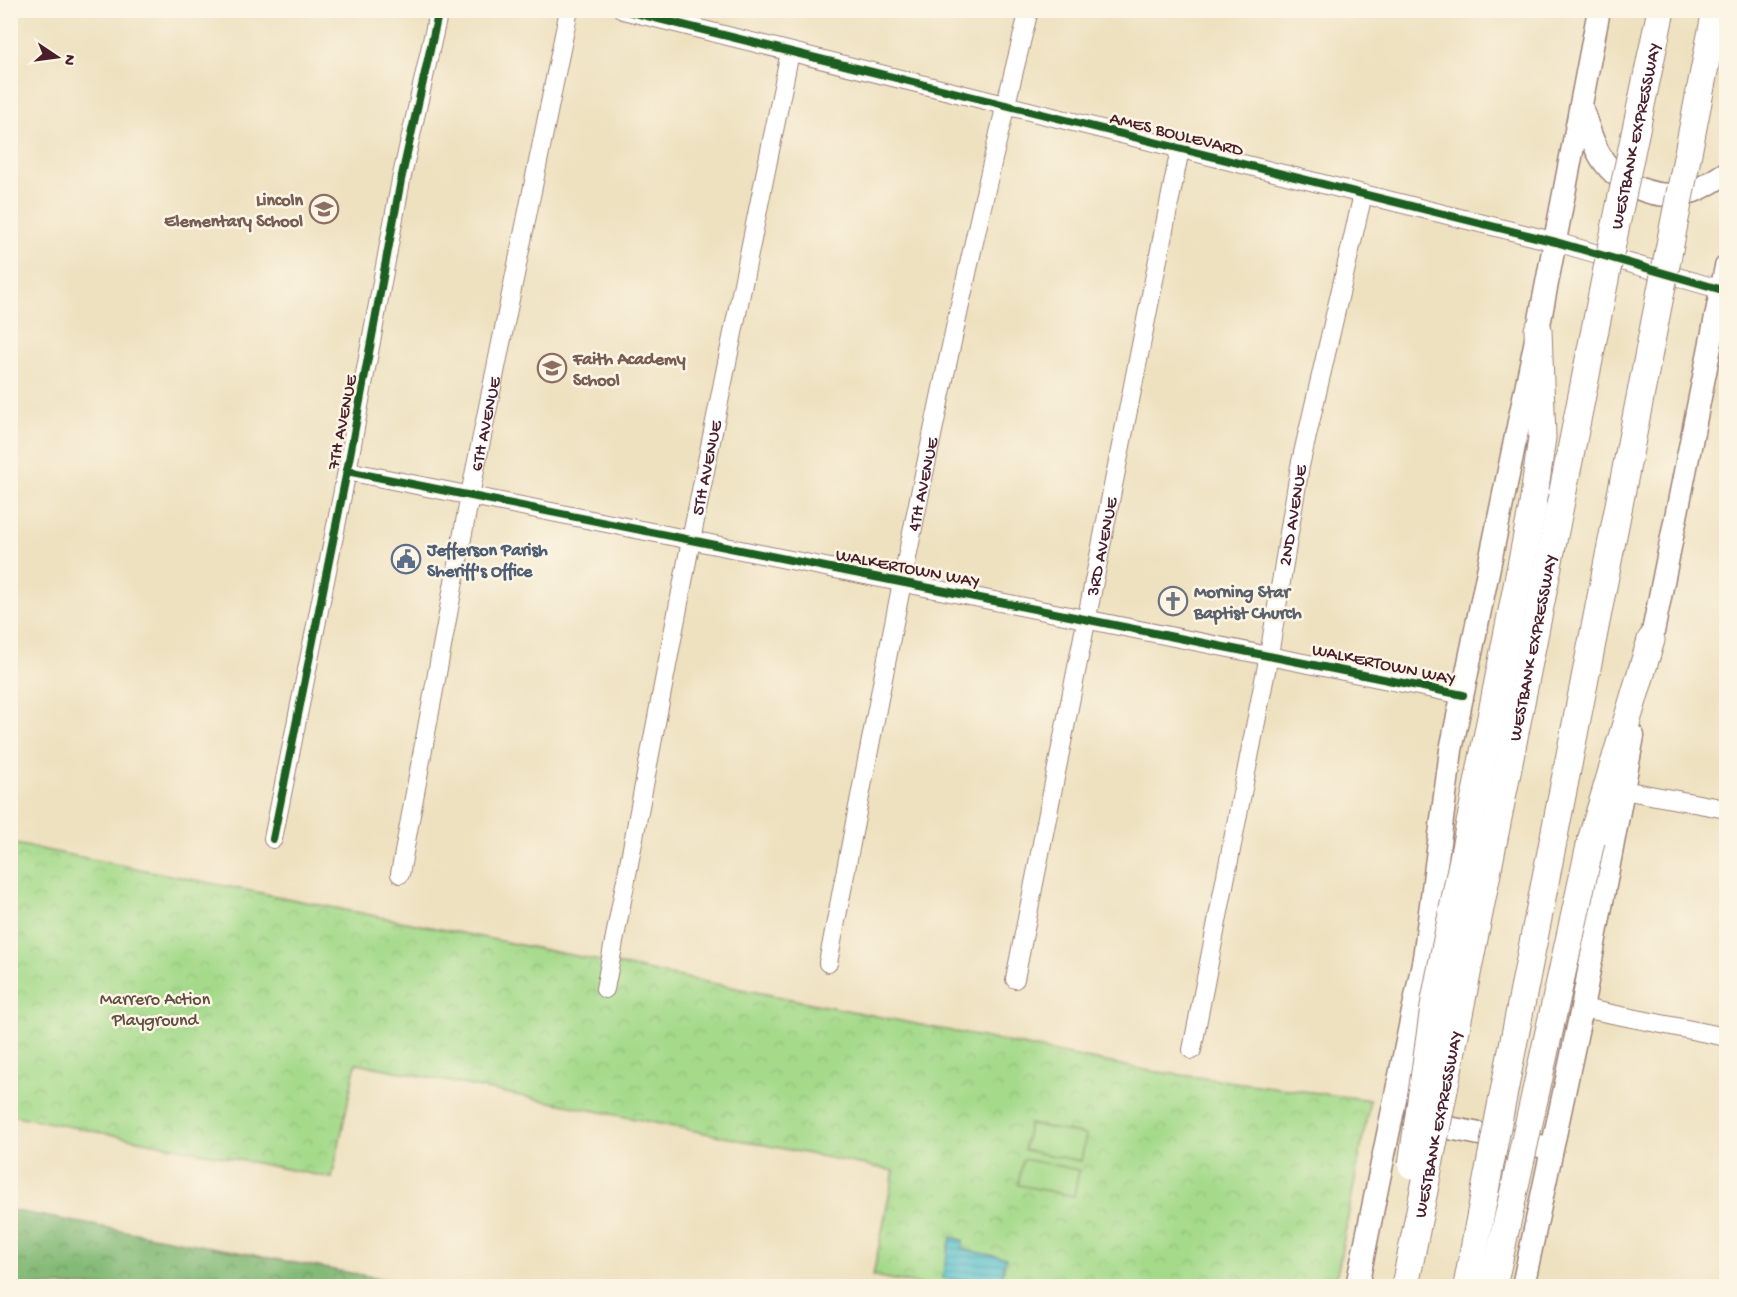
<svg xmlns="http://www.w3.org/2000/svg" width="1737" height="1297" viewBox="0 0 1737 1297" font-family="'Gochi Hand',sans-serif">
	<defs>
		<pattern id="forest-crowns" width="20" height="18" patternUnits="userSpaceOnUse" patternTransform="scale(1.5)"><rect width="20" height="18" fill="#84ba77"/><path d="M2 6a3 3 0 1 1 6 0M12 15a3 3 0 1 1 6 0" fill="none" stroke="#6e9762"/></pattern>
		<pattern id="park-crowns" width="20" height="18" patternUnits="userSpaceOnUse" patternTransform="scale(1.5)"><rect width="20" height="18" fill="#a5da8b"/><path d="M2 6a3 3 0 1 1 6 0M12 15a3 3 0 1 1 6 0" fill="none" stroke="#90bb78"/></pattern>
		<pattern id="water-rules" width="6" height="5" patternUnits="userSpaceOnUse" patternTransform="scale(1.5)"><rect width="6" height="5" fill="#52bfcc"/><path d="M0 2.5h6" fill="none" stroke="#469ba6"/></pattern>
	</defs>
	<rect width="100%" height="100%" fill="#fcf5e5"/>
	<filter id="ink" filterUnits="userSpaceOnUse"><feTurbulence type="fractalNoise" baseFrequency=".0167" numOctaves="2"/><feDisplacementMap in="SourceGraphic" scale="12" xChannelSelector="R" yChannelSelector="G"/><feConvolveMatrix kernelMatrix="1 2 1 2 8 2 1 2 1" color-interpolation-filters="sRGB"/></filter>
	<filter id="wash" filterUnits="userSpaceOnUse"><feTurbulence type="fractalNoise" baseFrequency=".008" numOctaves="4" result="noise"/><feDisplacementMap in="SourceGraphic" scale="24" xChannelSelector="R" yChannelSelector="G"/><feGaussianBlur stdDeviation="1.35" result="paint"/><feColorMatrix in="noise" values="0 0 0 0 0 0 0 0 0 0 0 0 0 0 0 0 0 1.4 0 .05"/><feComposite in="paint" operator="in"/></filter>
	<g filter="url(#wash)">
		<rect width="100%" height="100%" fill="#eee1c0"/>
		<polygon fill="url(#forest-crowns)" stroke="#676c51" stroke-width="1.5" points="11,1210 421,1286 11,1286"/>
		<polygon fill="url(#park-crowns)" stroke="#787c5b" stroke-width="1.5" points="10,843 1151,1071 1370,1100 1335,1286 928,1286 873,1276 894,1171 356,1063 332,1178 11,1115"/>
		<g fill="#a5da8b" stroke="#787c5b" stroke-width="1.5">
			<polygon points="1029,1124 1086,1135 1081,1161 1024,1150"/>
			<polygon points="1023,1159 1079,1170 1074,1196 1018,1185"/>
		</g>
		<polygon fill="url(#water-rules)" stroke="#4e6f7c" stroke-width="1.5" points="951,1237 963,1240 962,1249 1006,1258 1000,1286 984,1286 942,1278"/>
	</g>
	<g filter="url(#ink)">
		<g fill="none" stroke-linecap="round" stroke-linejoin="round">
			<g stroke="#9c8076" stroke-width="20">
				<g id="minor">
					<polyline points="623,10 1556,242 1726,291"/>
					<polyline points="347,471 1463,695"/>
					<polyline points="1623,790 1726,809"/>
					<polyline points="273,839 347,471 401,180 439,10"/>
					<path id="s1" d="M400,874L470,495L569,10"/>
					<path id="s2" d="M828,963C889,644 950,325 1029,10"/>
					<path id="s3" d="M1015,979L1180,149"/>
					<path id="s4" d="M605,989L691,540L790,52"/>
					<polyline points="1582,1008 1726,1037"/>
					<path id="s5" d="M1192,1050L1269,655L1300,466L1363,194"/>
				</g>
			</g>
			<g stroke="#9c8076" stroke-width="25">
				<g id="major">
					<path d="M1581,106C1586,121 1590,136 1597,150C1614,185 1657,203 1694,191C1705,187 1716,179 1726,173"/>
					<polyline points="1648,657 1726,267"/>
					<polyline points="1419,1122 1540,1146"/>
					<polyline points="1357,1286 1424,958 1451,750 1538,330 1599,10"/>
					<polyline points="1523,1286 1582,1008 1633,736"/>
				</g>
			</g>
			<g stroke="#9c8076" stroke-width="29">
				<g id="highway">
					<polyline points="1533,505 1542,437 1538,330"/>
					<polyline points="1591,841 1651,640"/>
				</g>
			</g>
			<use href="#minor" stroke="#fff" stroke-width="18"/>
			<use href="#major" stroke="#fff" stroke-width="22"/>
			<use href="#highway" stroke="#fff" stroke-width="27"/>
			<g stroke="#9c8076" stroke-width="29" stroke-linecap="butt">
				<g id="highway-bridge">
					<polyline points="1412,1165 1435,1000 1533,505"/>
					<path id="s6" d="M1405,1286L1613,239L1661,10"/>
					<polyline points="1467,1286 1499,1117 1716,10"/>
					<polyline points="1493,1286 1591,841"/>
				</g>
			</g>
			<use href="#highway-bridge" stroke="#fff" stroke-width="27"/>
			<g stroke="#fcf5e5" stroke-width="11">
				<g id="cycleway">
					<polyline points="623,10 1556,242 1726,291"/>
					<polyline points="347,471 1463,695"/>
					<polyline points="273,839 347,471 401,180 439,10"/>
				</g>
			</g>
			<use href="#cycleway" stroke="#1b5e20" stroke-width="8"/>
		</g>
	</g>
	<defs>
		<g id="school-ring" transform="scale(1.5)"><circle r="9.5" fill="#fcf5e5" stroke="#8d6e63" stroke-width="1.5"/><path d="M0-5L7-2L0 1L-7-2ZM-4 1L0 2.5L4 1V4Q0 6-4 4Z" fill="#8d6e63"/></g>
		<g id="civic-ring" transform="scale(1.5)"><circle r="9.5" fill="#fcf5e5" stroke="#5c6f8a" stroke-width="1.5"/><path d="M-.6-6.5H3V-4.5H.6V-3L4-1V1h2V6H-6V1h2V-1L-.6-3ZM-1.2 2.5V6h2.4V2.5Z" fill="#5c6f8a"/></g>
		<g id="church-ring" transform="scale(1.5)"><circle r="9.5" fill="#fcf5e5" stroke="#6b7280" stroke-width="1.5"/><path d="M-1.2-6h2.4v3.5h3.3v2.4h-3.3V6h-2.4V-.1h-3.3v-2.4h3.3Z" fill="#6b7280"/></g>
	</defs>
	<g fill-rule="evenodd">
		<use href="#school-ring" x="324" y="209"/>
		<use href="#school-ring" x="552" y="368"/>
		<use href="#civic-ring" x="406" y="559"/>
		<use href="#church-ring" x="1173" y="601"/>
	</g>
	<g text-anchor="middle" stroke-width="5" stroke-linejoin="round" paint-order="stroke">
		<g font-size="18" fill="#4a1f2b" stroke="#fcf5e5">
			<text transform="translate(1177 133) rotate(14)" y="6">AMES BOULEVARD</text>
			<text dy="6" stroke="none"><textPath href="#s6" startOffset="1173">WESTBANK EXPRESSWAY</textPath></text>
			<text transform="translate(341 422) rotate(-79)" y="6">7TH AVENUE</text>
			<text dy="6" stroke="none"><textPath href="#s1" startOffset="458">6TH AVENUE</textPath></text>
			<text dy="6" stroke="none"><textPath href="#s4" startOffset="531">5TH AVENUE</textPath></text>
			<text dy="6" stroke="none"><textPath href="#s2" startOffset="488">4TH AVENUE</textPath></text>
			<text dy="6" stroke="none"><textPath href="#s5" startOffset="544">2ND AVENUE</textPath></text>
			<text dy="6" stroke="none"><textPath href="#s3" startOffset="441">3RD AVENUE</textPath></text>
			<text transform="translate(908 567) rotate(11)" y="6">WALKERTOWN WAY</text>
			<text dy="6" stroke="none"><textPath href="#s6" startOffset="651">WESTBANK EXPRESSWAY</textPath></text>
			<text transform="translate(1384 663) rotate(12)" y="6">WALKERTOWN WAY</text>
			<text dy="6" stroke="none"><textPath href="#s6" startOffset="165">WESTBANK EXPRESSWAY</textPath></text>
		</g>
		<g font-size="18" font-weight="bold" fill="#785e54" stroke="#fcf5e5" text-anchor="end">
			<text x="303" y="205">Lincoln<tspan x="303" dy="21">Elementary School</tspan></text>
			<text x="573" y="364" text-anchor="start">Faith Academy<tspan x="573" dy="21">School</tspan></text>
		</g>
		<g font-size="18" font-weight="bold" fill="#4e5e75" stroke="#fcf5e5" text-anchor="start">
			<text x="427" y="555">Jefferson Parish<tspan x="427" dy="21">Sheriff's Office</tspan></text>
		</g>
		<g font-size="18" font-weight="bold" fill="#5b616d" stroke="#fcf5e5" text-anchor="start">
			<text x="1194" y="597">Morning Star<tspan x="1194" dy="21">Baptist Church</tspan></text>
		</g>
		<g font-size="18" fill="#614e43" stroke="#fcf5e5">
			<text x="155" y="1004">Marrero Action<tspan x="155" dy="21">Playground</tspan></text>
		</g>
	</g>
	<rect width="1737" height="1297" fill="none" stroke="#fcf5e5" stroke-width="36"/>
	<g transform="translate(57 57) rotate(103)" stroke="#fcf5e5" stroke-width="4.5" paint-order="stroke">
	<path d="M0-4.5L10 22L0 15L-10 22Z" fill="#4a1f2b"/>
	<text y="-9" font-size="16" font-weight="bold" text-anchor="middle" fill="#4a1f2b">N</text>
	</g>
</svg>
